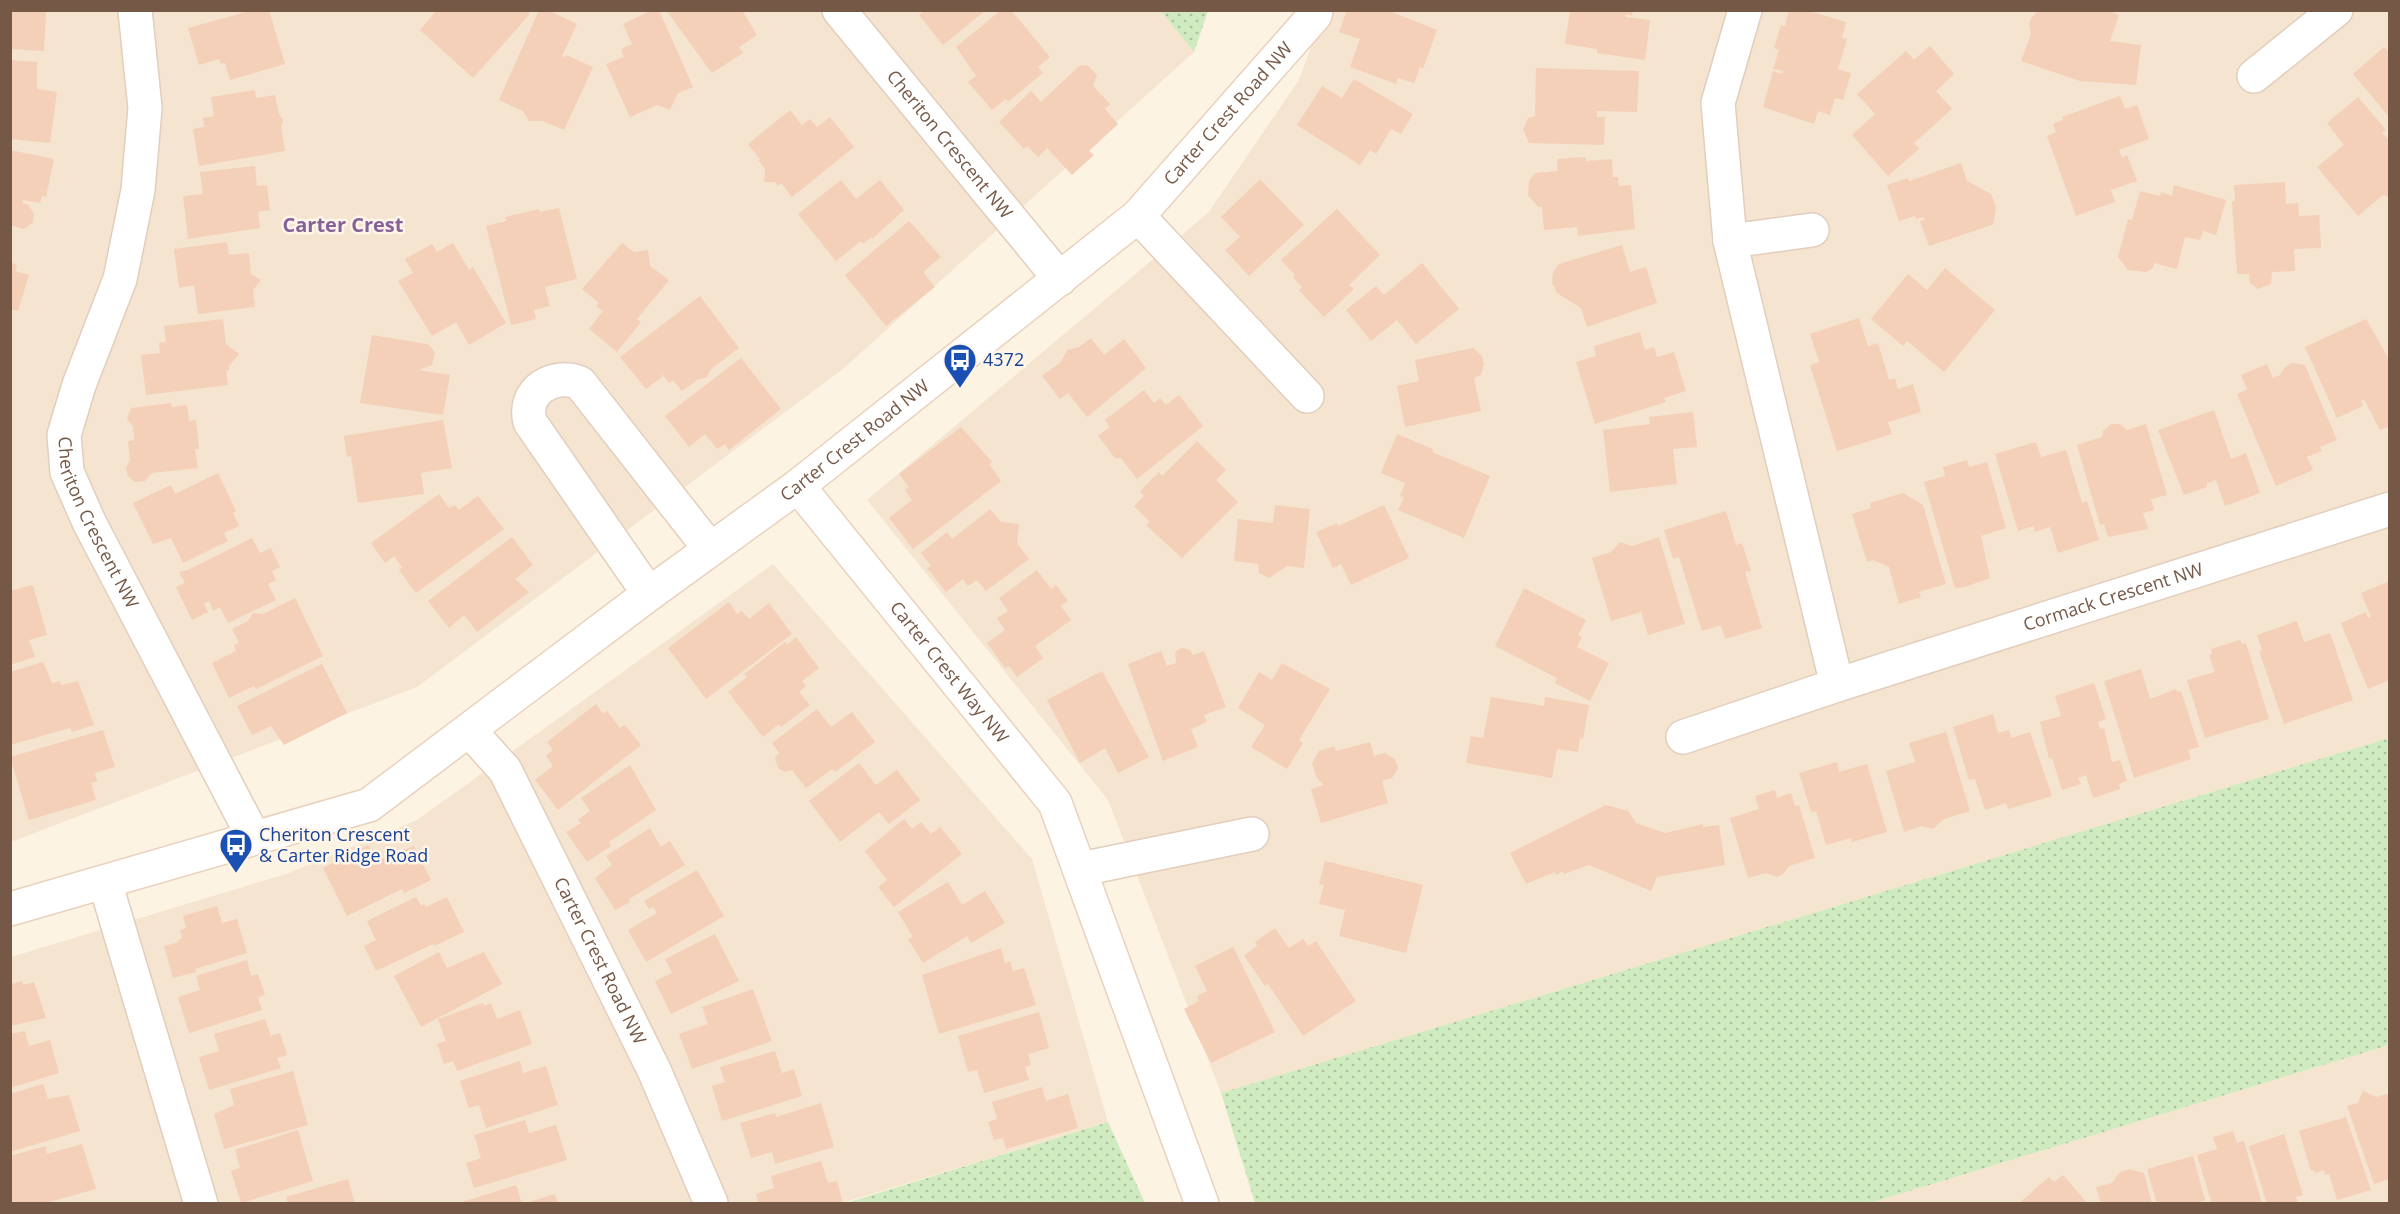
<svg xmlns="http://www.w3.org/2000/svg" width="2400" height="1214" viewBox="0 0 2400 1214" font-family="'Open Sans',sans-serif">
	<defs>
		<pattern id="grass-dots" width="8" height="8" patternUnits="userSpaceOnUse" patternTransform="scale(1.5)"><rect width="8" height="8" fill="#d1ebc0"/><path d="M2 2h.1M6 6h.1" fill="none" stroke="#aec19e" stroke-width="1.8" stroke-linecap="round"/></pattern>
	</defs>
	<rect width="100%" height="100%" fill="#fdf3e2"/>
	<g fill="#f5e4d0">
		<polygon points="1161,10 1194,52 843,369 417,687 11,842 11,11"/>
		<polygon points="1324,11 2389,11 2389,738 1221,1093 1108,800 867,500 1208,213 1299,80"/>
		<polygon points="773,564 1032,859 1108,1122 842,1203 11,1204 11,957 289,873 417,820"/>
		<polygon points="2389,1045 2389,1203 1870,1203"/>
	</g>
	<g fill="url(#grass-dots)">
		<polygon points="1161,11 1208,11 1194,52"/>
		<polygon points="2389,738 2389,1045 1870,1203 1255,1203 1221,1093"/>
		<polygon points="1108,1122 1145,1203 843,1204"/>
	</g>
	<g fill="#f4d0b8">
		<polygon points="10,10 46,12 44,51 10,49"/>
		<polygon points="253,10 269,10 285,64 230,80 225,63 221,64 219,59 199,65 188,28"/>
		<polygon points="437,10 526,10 530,14 473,78 420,30"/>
		<polygon points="539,10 548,10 577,24 562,56 565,57 566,55 593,67 564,130 543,121 529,121 523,111 499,100"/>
		<polygon points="652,10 659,10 693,87 678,93 670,110 657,105 630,117 606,64 624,57 621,49 632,44 623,24"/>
		<polygon points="666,10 742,10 757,35 739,47 743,53 712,73"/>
		<polygon points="925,10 986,10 943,45 919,15"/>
		<polygon points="1001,10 1011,10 1050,57 1038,67 1043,73 1008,102 1006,99 992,110 968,82 976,76 956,47"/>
		<polygon points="1347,10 1387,10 1437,30 1423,69 1420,67 1414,83 1398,78 1396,84 1350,67 1360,39 1339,32"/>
		<polygon points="1570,10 1633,10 1632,16 1626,14 1626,17 1650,20 1645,60 1597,53 1597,49 1565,44"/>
		<polygon points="1789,10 1806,10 1846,22 1842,38 1847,39 1838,69 1851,73 1843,100 1835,98 1830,115 1818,111 1814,124 1763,107 1773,71 1782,74 1783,71 1773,69 1779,50 1774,48 1781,25 1785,26"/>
		<polygon points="2040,10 2107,10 2119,15 2110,41 2141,45 2136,85 2080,81 2021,61 2031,34 2029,26 2031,18"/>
		<polygon points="1930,46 1954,74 1936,91 1952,109 1914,143 1919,149 1888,176 1852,135 1875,114 1857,94 1906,51 1914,60"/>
		<polygon points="2384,47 2390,53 2390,118 2353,74"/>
		<polygon points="10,60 37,62 37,89 57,92 50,143 10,139"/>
		<polygon points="1087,65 1097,75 1093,86 1110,104 1105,109 1118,124 1089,151 1094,155 1072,175 1047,148 1038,157 1027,146 1024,149 999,122 1031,91 1041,102 1079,66"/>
		<polygon points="1536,68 1639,71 1637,112 1597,111 1597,117 1605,117 1604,145 1529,143 1523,129 1528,118 1535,116"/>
		<polygon points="1354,79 1413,114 1401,134 1391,129 1376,154 1370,150 1360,165 1297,125 1322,86 1342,98"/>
		<polygon points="255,90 256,98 275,95 279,114 283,120 281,127 285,151 199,166 193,129 204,127 203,118 214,116 211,97"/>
		<polygon points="2120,96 2125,109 2137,105 2149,139 2119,150 2122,158 2127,155 2137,181 2111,190 2115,202 2076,216 2047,136 2056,132 2053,124 2063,120 2062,117"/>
		<polygon points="2358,97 2386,130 2382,133 2390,141 2390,198 2383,195 2358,216 2317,167 2344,145 2327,123"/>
		<polygon points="790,110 802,125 810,119 817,127 830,117 854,147 792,197 781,183 778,186 775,182 764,182 765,169 758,160 762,157 759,158 748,144"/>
		<polygon points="10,150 54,159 46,197 42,196 40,203 23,200 22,203 29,205 34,214 33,222 24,229 10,225"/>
		<polygon points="1586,157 1586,161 1612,159 1613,177 1618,177 1619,186 1631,185 1635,229 1578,236 1577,227 1544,230 1542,207 1538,207 1528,195 1529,181 1535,173 1558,171 1557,159"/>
		<polygon points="1961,163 1967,181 1991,194 1996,207 1994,221 1992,225 1929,246 1920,221 1925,220 1924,217 1916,219 1915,216 1899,221 1887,185 1908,178 1909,181"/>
		<polygon points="255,166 257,186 267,185 270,210 258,212 260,228 188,239 183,196 203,194 200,172"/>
		<polygon points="1260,179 1304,225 1249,276 1225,250 1240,237 1221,217"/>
		<polygon points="841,180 856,199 880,180 904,210 872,239 871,237 863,244 861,241 836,261 798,214"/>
		<polygon points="2285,182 2286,204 2298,203 2299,216 2319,215 2321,248 2294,249 2295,271 2272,272 2271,284 2258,289 2250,283 2249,274 2237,274 2232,202 2235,201 2234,185"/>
		<polygon points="2174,185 2226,200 2216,235 2203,231 2200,240 2185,237 2177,269 2154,263 2153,268 2146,272 2128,270 2118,257 2128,219 2132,220 2140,191 2160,196 2161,192 2172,196"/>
		<polygon points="559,208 577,279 545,287 550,306 534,310 536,319 511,325 486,226 506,221 505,217 539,209 540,212"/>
		<polygon points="1337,209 1380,255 1349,285 1354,289 1324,317 1299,290 1302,287 1293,277 1295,275 1281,260"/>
		<polygon points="909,221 941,257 923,272 935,287 886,326 845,275"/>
		<polygon points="227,242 229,255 249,253 251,274 261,280 253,290 255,307 198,314 194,285 179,288 174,249"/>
		<polygon points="453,243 469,270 473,267 506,323 469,345 456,322 432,336 398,281 413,273 405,259 432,244 437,252"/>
		<polygon points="622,243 634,252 648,250 650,266 669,280 637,319 641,322 617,352 589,329 603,311 596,306 599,303 582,289"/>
		<polygon points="1622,245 1630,272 1646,267 1657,303 1587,327 1581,308 1557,293 1552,283 1553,273 1559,264"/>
		<polygon points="10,262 17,265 15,271 29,275 18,311 10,309"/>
		<polygon points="1422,263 1459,309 1416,344 1397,320 1371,341 1346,310 1376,286 1384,295"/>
		<polygon points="1945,268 1995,310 1944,372 1907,341 1903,346 1871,319 1908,274 1927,290"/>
		<polygon points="700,296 739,348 711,369 707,377 697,380 682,391 673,380 669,383 662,374 662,377 646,389 620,357"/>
		<polygon points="1859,318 1868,346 1878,343 1889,380 1895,378 1898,389 1913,384 1921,412 1888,422 1892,434 1837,451 1810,365 1819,362 1810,334"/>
		<polygon points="223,319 226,344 239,354 229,366 229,370 226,370 228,385 146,395 141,355 160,353 159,343 166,342 164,326"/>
		<polygon points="2366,319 2390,361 2390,426 2380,430 2364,399 2361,401 2363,406 2337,418 2305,347"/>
		<polygon points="1640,332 1645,350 1654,347 1657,357 1674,352 1686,391 1664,398 1666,402 1595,424 1576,362 1596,356 1594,346"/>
		<polygon points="372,335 427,344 432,348 435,354 432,365 419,370 450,375 443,415 360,403"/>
		<polygon points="1091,338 1104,355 1124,339 1146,368 1087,417 1068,393 1060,399 1042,376 1061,362 1067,350 1079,347"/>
		<polygon points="1473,348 1482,356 1484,364 1481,375 1474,378 1481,411 1405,427 1397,386 1419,381 1415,360"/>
		<polygon points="741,358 781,409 729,450 725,444 717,449 705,434 689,447 665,416"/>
		<polygon points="2291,363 2305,365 2337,440 2320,447 2322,451 2307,457 2313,470 2276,486 2237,394 2247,389 2241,375 2267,364 2273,378 2280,375 2284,368"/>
		<polygon points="1144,390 1154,403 1160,398 1166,405 1179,395 1203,426 1137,479 1121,458 1115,458 1098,436 1110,427 1105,420"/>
		<polygon points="171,403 172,407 187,405 189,421 196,420 199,449 195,449 198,468 152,473 145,481 135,482 128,476 126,469 130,459 128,441 134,440 133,427 127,419 131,408"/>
		<polygon points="2214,410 2231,459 2246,453 2260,493 2225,506 2216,480 2207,483 2207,487 2184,495 2158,430"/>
		<polygon points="1693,412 1697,447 1673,449 1677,484 1610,492 1603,430 1650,424 1649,417"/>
		<polygon points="443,420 452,468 421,473 424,494 358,503 351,456 347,457 344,436"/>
		<polygon points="2111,424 2120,424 2127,430 2146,424 2167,495 2151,499 2154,510 2143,513 2148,529 2108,537 2104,524 2100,525 2077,445 2102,437 2103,431"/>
		<polygon points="961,427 992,462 989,464 1001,481 913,549 889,518 912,500 905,490 909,487 899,474"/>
		<polygon points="1397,434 1433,449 1432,452 1490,476 1464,538 1398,510 1404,497 1400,496 1405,483 1381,473"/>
		<polygon points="1197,441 1226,470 1216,480 1238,502 1182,558 1146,525 1150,522 1134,506 1144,496 1140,491 1159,472 1162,476"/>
		<polygon points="2036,442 2041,457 2066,450 2082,503 2087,501 2099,540 2058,553 2050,527 2035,532 2033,526 2018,531 1995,454"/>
		<polygon points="1967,460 1969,467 1987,462 2006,528 1981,536 1990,578 1965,587 1955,588 1924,482 1945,476 1943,467"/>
		<polygon points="218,473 236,511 233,513 239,526 224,533 228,541 183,563 171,538 153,544 133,503 171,485 175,494"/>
		<polygon points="1903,493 1923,505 1946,584 1919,592 1921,597 1899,604 1889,567 1873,560 1867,562 1852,514 1871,508 1870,503"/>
		<polygon points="439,494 449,508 455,505 459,510 478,496 504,529 416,593 399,570 402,567 394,556 385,563 371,543"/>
		<polygon points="1275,505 1310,509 1304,568 1287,566 1269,578 1259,573 1258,564 1234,561 1238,519 1273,523"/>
		<polygon points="1384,505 1409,558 1351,585 1341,564 1333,568 1316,532 1337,523 1338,526"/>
		<polygon points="990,509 1001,522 1019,524 1017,543 1029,559 986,591 977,580 968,586 963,579 946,592 927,568 931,566 921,553 947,532 952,539"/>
		<polygon points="1726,511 1736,545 1742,543 1751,571 1745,572 1762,628 1725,639 1721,625 1702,631 1679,557 1673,559 1664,530"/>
		<polygon points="512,537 533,565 515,579 529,592 477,632 464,615 449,628 428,601"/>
		<polygon points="1659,537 1685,624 1648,635 1641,612 1611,621 1592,558 1611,552 1620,542 1632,546"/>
		<polygon points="252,538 260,553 271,548 280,567 272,571 276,580 268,584 276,600 228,623 220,607 213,611 209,601 204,604 208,612 192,620 176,587 185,583 179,572 188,570"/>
		<polygon points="1037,570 1051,589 1056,585 1068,601 1061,606 1071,620 1035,646 1043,658 1017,677 1009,666 1005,668 987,643 1005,630 997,618 1008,611 999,598"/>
		<polygon points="2390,581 2390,680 2368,689 2341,623 2366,612 2368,618 2371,617 2361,593"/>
		<polygon points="33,585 47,635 29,640 35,657 10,665 10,591"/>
		<polygon points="1524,588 1586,620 1578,635 1582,637 1577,647 1609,663 1590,701 1555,683 1557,678 1495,646"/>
		<polygon points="295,598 323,656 256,689 254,686 229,698 212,663 236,651 234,645 239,643 232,629 248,621 253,613 263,614"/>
		<polygon points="729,602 737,614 742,611 749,619 769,603 792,634 706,699 668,648"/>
		<polygon points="2297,621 2304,642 2330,633 2353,700 2284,724 2259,651 2262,650 2257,635"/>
		<polygon points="796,637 819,668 802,681 806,686 799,692 810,705 781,727 779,724 763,737 728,692 747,677 744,674 785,642 787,645"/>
		<polygon points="2240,640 2242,644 2246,643 2269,719 2205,738 2187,680 2215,672 2209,655 2212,654 2211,649"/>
		<polygon points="1182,648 1190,650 1193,655 1204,651 1226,707 1204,715 1207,722 1191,729 1198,747 1163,761 1128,664 1161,651 1167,666 1176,663 1175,652"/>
		<polygon points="43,662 52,683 60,681 61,685 78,681 94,725 72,732 70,728 10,745 10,672"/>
		<polygon points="1282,663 1330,689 1299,740 1303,743 1287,769 1251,747 1265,725 1238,708 1259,672 1272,680"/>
		<polygon points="322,664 347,713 284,745 271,726 252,735 237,706"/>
		<polygon points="2141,669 2150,699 2176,689 2177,692 2181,691 2199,747 2188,750 2191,759 2134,778 2104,681"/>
		<polygon points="1102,671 1149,757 1118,773 1105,748 1080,763 1047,700"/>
		<polygon points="2094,683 2106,719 2098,722 2100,729 2104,728 2112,762 2120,760 2127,781 2119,784 2120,789 2093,798 2086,775 2078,778 2081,784 2062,790 2052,758 2049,759 2040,722 2061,716 2055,696"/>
		<polygon points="1491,697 1544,706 1545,697 1589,705 1583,739 1580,738 1578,752 1557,749 1552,778 1466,763 1471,736 1483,738"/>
		<polygon points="596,704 603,714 607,711 620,728 625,725 641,745 558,810 535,780 553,766 546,756 553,750 547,742"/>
		<polygon points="817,709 831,727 852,712 875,742 835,772 832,769 806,788 792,770 785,772 778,768 775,758 779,753 772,743"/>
		<polygon points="1993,714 1998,733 2009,730 2011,738 2030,732 2052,796 2008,809 2006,803 1985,810 1975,779 1969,780 1953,727"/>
		<polygon points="103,730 115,767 95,773 97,781 91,783 96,800 29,820 10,757"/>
		<polygon points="1946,732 1970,811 1944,819 1933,829 1921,826 1904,832 1886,771 1915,762 1909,743"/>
		<polygon points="1370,742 1374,756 1385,753 1395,759 1398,768 1392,778 1382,781 1388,803 1321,823 1311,789 1324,785 1317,778 1312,763 1319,751 1334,746 1336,751"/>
		<polygon points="1837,762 1839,772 1867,764 1887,832 1852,842 1851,838 1826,845 1816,811 1811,812 1799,773"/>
		<polygon points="859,763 876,785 897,770 920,800 889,824 879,812 840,842 809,801"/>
		<polygon points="630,765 656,810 609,842 611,846 587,862 566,832 581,823 578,820 590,811 581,798"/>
		<polygon points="1775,790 1777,798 1791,793 1795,806 1799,805 1815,858 1789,866 1783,874 1777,877 1766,873 1748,878 1730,818 1759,809 1755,796"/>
		<polygon points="1606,805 1628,811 1636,823 1665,833 1703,824 1703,827 1719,825 1725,865 1657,877 1651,891 1589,865 1564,874 1563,871 1556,875 1555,872 1526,884 1510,853"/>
		<polygon points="904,819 912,829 921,822 931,834 940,827 962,854 894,907 878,887 887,880 865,851"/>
		<polygon points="650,828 661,847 670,841 685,865 629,899 630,902 615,910 595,878 612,865 606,856"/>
		<polygon points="368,845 376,861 414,846 431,880 404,893 402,889 347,916 323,868"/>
		<polygon points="1325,861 1423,885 1406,953 1339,936 1345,910 1319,904 1324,885 1319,884"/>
		<polygon points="697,870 724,916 646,962 628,930 657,913 653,907 649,909 644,901"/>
		<polygon points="948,882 962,905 985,891 1005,923 971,943 967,936 923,963 908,939 913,937 898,912"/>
		<polygon points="416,897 421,906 424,904 426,907 447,897 464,932 434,946 433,944 376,971 364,946 376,940 367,921"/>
		<polygon points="217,906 222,923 237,919 247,953 195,969 196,972 173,978 164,946 179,942 178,940 182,938 180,930 186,928 183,916"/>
		<polygon points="1275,928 1289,948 1303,939 1308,946 1316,941 1356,1001 1303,1036 1268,984 1265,986 1244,956 1257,946 1255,942"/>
		<polygon points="715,934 739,981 671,1014 655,981 672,973 665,959"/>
		<polygon points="1233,947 1275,1032 1211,1063 1184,1009 1199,1001 1197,996 1207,991 1195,966"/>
		<polygon points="1001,948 1005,963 1010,961 1013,971 1024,968 1036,1005 939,1034 922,975"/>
		<polygon points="439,952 447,968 484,952 502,984 421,1027 394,976"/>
		<polygon points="247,960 251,976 258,974 265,995 258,997 262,1010 189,1033 178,997 200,990 196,976"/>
		<polygon points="10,979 12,984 22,981 23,985 34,982 46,1018 10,1026"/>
		<polygon points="753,989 772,1041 692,1069 679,1034 708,1024 702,1007"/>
		<polygon points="483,1003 484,1006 491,1003 497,1019 520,1010 532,1044 457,1071 453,1061 444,1064 437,1044 446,1041 438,1019"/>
		<polygon points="1039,1012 1049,1048 1028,1054 1031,1065 1025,1067 1029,1080 984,1093 977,1070 968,1072 958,1036"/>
		<polygon points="265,1019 271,1036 280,1033 287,1055 277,1058 281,1068 209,1090 199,1057 219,1051 214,1034"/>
		<polygon points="25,1031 29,1046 50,1040 59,1073 10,1088 10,1034"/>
		<polygon points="775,1051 782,1073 794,1069 802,1096 722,1121 712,1086 725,1082 720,1067"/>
		<polygon points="520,1061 523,1073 546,1066 558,1105 486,1128 479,1105 469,1108 460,1081"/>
		<polygon points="293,1071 308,1125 224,1149 214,1114 234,1105 230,1089"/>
		<polygon points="43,1084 48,1099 69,1095 80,1131 10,1152 10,1094"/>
		<polygon points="1042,1087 1046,1101 1068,1094 1078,1128 1006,1149 1003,1138 994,1140 988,1122 997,1119 992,1102"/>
		<polygon points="2363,1091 2376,1097 2390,1093 2390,1179 2374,1184 2347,1106 2358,1103"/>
		<polygon points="821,1103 834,1147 775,1164 772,1152 751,1158 740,1123 775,1113 776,1117"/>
		<polygon points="2346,1117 2371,1190 2337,1200 2329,1174 2325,1175 2324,1170 2315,1173 2314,1170 2311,1171 2299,1131"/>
		<polygon points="525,1120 529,1133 556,1125 567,1160 474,1188 466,1163 481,1158 474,1135"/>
		<polygon points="298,1130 313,1181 241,1203 231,1171 240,1168 235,1150"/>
		<polygon points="2233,1131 2237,1143 2244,1141 2262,1204 2212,1204 2197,1155 2217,1149 2213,1137"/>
		<polygon points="2284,1134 2303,1195 2296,1197 2298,1204 2267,1204 2249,1146"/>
		<polygon points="82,1144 96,1189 42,1204 10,1204 10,1156 46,1146 47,1154"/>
		<polygon points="2193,1156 2205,1200 2194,1204 2157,1204 2147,1169"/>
		<polygon points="821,1161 828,1183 837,1181 843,1204 759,1204 756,1194 774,1188 771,1176"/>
		<polygon points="2129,1169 2144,1173 2152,1204 2101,1204 2096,1187 2112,1183 2119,1173"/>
		<polygon points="2063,1175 2088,1204 2018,1204 2049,1177 2054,1182"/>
		<polygon points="348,1179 355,1204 288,1204 286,1197"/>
		<polygon points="516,1185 522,1204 459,1204 459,1203"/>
		<polygon points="555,1194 558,1204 526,1204 526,1203"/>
	</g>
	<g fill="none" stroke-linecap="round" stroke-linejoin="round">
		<g stroke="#e2cebd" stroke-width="36">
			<g id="street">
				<path id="s1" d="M135,10L145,108L138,190L120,279L79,385L64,435L67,472L89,522L254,838"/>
				<path id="s2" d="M839,10L1060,279"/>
				<path id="s3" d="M1745,10L1718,103L1730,241L1837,685L2390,509"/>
				<polyline points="2254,76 2336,10"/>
				<polyline points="1138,216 1307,396"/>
				<polyline points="1730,241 1812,230"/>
				<path d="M649,594L530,422C522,391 553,372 580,383L710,549"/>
				<path id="s4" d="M469,730L505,770L654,1070L711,1203"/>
				<polyline points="1683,737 1837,685"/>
				<polyline points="1081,869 1252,834"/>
				<polyline points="105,882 201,1204"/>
			</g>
		</g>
		<g stroke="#e9d1bd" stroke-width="36">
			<g id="secondary">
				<path id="s5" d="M798,486L1055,803L1202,1204"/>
				<path id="s6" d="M10,909L369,805L649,594L798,486L1138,216L1315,15L1316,10"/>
			</g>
		</g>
		<use href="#street" stroke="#fff" stroke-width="33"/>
		<use href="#secondary" stroke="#fff" stroke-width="33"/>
	</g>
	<defs>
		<g id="bus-pin" transform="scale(1.725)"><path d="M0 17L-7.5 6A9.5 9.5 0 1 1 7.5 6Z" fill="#1a4fb4" stroke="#fff6e9"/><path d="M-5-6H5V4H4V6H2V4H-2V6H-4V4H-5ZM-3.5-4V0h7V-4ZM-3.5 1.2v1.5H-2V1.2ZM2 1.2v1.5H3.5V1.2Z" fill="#fff"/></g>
	</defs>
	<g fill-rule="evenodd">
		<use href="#bus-pin" x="960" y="360"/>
		<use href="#bus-pin" x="236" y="845"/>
	</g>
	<g text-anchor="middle" stroke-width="5" stroke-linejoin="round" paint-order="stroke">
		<g font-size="18" fill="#765847" stroke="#fff6e9">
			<text dy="6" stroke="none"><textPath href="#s6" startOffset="1479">Carter Crest Road NW</textPath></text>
			<text dy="6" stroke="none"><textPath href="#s2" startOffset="174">Cheriton Crescent NW</textPath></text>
			<text dy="6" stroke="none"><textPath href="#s6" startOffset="981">Carter Crest Road NW</textPath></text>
			<text dy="6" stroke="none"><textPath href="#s1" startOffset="532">Cheriton Crescent NW</textPath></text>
			<text dy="6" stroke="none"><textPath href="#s3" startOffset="982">Cormack Crescent NW</textPath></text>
			<text dy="6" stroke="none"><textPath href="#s5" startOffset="240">Carter Crest Way NW</textPath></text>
			<text dy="6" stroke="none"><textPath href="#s4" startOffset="267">Carter Crest Road NW</textPath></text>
		</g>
		<g font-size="18" fill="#164399" stroke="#fff6e9" text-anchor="start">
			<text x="983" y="366">4372</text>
			<text x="259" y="841">Cheriton Crescent<tspan x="259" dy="21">&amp; Carter Ridge Road</tspan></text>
		</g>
		<g font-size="20" font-weight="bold" fill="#87629a" stroke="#fff6e9">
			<text x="343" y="232">Carter Crest</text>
		</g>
	</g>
	<rect width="2400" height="1214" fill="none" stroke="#765847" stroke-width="24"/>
</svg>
